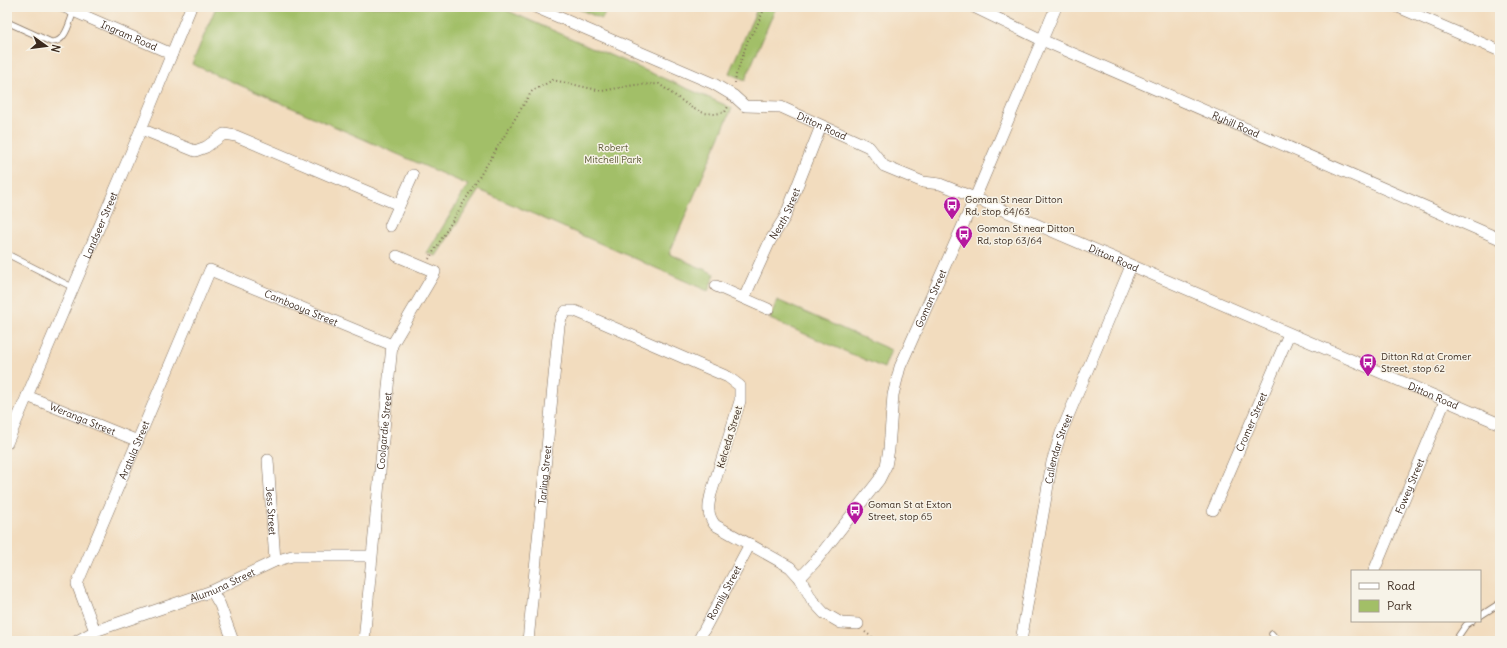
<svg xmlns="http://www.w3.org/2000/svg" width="1507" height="648" viewBox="0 0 1507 648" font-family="Delius,sans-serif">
	<rect width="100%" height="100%" fill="#f7f3e8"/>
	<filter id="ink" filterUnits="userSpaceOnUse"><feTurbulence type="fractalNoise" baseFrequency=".025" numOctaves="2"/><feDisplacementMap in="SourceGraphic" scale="8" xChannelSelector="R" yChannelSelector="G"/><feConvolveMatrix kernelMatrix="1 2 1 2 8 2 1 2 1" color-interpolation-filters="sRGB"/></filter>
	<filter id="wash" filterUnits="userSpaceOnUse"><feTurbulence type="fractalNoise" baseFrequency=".012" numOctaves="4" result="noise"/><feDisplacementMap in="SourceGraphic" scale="16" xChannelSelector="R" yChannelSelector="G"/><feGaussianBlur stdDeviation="0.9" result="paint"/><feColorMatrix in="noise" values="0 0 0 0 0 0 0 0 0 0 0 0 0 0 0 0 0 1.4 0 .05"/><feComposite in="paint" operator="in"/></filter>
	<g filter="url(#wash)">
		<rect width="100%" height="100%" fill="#f2dcbe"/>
		<g fill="#a2bf67" stroke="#6e7442">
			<polygon points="216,7 499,7 732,108 669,254 715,274 708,291 479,190 436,256 427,253 468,185 192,64"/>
			<polygon points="574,7 608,7 602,19"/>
			<polygon points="758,7 776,7 745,80 729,73"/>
			<polygon points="777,300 891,350 884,368 770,319"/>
		</g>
	</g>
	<g filter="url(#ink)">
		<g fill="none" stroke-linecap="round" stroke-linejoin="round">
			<g stroke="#7b6856" stroke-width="7">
				<g id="lane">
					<path d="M7,22L51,42C66,43 69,22 74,11"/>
					<polyline points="7,254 74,288"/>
					<polyline points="1480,616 1500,603"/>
					<polyline points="1272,634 1278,641"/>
					<polyline points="1455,641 1466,625 1472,621"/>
				</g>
			</g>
			<g stroke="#7b6856" stroke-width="12">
				<g id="street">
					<path id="s1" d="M64,7L172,54"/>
					<path id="s2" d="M535,7L714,84L734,96L745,106L781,107L869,147L884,166L923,182L940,184L975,198L1500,424"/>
					<path id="s3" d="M974,7L1042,40L1500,239"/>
					<polyline points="1398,7 1500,51"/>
					<polyline points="141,129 195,151 206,147 224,134 236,136 399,205"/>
					<polyline points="390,226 413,175"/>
					<polyline points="716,286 768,309"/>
					<path id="s4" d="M744,298L770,241L785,217L821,126"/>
					<path id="s5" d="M27,396L138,441"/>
					<path id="s6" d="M7,443L141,129L191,7"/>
					<path id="s7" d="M268,460L275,561"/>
					<path id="s8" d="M1213,510L1289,334"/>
					<path id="s9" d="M1374,571L1445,401"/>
					<path id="s10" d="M800,578L814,563L879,480L886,466L889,449L893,395L900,367L975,198L1056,7"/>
					<polyline points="212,591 220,605 233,641"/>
					<path id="s11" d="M95,631L77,584L210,270L392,345"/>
					<path id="s12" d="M77,641L95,631L212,591L275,561L292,556H371"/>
					<path id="s13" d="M364,641L392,345L435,272L397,256"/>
					<path id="s14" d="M528,641L559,326L561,318L566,311H575L587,316L728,377L740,386V401L711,494C708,506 707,515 715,525L790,567L800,578L812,600L824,613L841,623L858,624"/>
					<path id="s15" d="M698,641L750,544"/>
					<path id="s16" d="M1021,641L1052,462L1061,433L1131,266"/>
				</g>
			</g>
			<g stroke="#7b6856" stroke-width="2" stroke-dasharray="1 3" stroke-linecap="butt">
				<polyline points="735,83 736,75 748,40 755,30 765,7"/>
				<polyline points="429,259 532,91 553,80 602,91 634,85 659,84 692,108 704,113 715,114 725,112 729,105"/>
				<polyline points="865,632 877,641"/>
			</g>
			<use href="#lane" stroke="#fff" stroke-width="5.5"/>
			<use href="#street" stroke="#fff" stroke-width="11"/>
		</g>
	</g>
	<defs>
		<g id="bus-pin" transform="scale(0.9)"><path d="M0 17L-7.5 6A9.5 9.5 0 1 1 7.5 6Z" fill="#b5179e" stroke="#f7f3e8"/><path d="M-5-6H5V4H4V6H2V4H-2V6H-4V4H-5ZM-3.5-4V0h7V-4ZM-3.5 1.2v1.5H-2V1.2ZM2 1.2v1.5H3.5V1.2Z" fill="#fff"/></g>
	</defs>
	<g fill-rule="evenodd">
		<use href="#bus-pin" x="952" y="205"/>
		<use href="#bus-pin" x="964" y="234"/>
		<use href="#bus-pin" x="1368" y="362"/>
		<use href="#bus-pin" x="855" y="510"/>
	</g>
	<g text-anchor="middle" stroke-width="3" stroke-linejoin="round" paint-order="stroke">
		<g font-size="10" fill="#3b2a1e" stroke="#f7f3e8">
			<text dy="4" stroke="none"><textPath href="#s1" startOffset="71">Ingram Road</textPath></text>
			<text dy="4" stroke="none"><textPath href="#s3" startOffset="287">Ryhill Road</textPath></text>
			<text dy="4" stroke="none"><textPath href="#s2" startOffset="314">Ditton Road</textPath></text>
			<text dy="4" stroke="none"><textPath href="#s4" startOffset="94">Neath Street</textPath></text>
			<text dy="4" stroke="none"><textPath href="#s6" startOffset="237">Landseer Street</textPath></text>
			<text dy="4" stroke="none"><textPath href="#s2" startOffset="638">Ditton Road</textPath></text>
			<text dy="4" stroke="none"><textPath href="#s10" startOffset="317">Goman Street</textPath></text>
			<text dy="4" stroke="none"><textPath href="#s11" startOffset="490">Cambooya Street</textPath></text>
			<text dy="4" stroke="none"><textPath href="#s2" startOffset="986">Ditton Road</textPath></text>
			<text dy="4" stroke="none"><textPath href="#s5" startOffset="60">Weranga Street</textPath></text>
			<text dy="4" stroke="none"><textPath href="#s8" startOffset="96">Cromer Street</textPath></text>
			<text dy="4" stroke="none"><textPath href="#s13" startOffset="211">Coolgardie Street</textPath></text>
			<text transform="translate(729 437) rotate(-73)" y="4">Kelceda Street</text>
			<text dy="4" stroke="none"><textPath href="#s16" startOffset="196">Callendar Street</textPath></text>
			<text dy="4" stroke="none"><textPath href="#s11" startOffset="196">Aratula Street</textPath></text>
			<text dy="4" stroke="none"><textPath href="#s14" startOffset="167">Tarling Street</textPath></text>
			<text dy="4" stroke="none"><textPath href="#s9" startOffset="92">Fowey Street</textPath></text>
			<text dy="4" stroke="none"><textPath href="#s7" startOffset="51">Jess Street</textPath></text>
			<text dy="4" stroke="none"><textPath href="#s12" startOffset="156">Alumuna Street</textPath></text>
			<text dy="4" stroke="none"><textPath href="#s15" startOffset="55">Romily Street</textPath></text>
		</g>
		<g font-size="10" fill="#5a5734" stroke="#f7f3e8">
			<text x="613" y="151">Robert<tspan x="613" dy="12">Mitchell Park</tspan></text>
		</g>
		<g font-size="10" fill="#3b2a1e" stroke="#f7f3e8" text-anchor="start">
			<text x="965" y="203">Goman St near Ditton<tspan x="965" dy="12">Rd, stop 64/63</tspan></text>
			<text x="977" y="232">Goman St near Ditton<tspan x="977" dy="12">Rd, stop 63/64</tspan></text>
			<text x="1381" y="360">Ditton Rd at Cromer<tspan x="1381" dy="12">Street, stop 62</tspan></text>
			<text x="868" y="508">Goman St at Exton<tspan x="868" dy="12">Street, stop 65</tspan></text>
		</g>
	</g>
	<rect width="1507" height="648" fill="none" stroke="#f7f3e8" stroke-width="24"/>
	<rect x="1351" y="570" width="130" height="52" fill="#f7f3e8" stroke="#aca397"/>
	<rect x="1359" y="583" width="20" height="6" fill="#ffffff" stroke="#aca397"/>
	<text x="1387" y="590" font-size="12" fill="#3b2a1e">Road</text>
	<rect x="1359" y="600" width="20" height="12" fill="#a2bf67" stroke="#aca397"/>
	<text x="1387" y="610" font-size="12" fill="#3b2a1e">Park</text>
	<g transform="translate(46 46) rotate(104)" stroke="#f7f3e8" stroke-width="3" paint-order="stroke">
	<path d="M0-3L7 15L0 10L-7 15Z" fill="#3b2a1e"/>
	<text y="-6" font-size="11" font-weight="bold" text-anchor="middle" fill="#3b2a1e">N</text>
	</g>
</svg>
